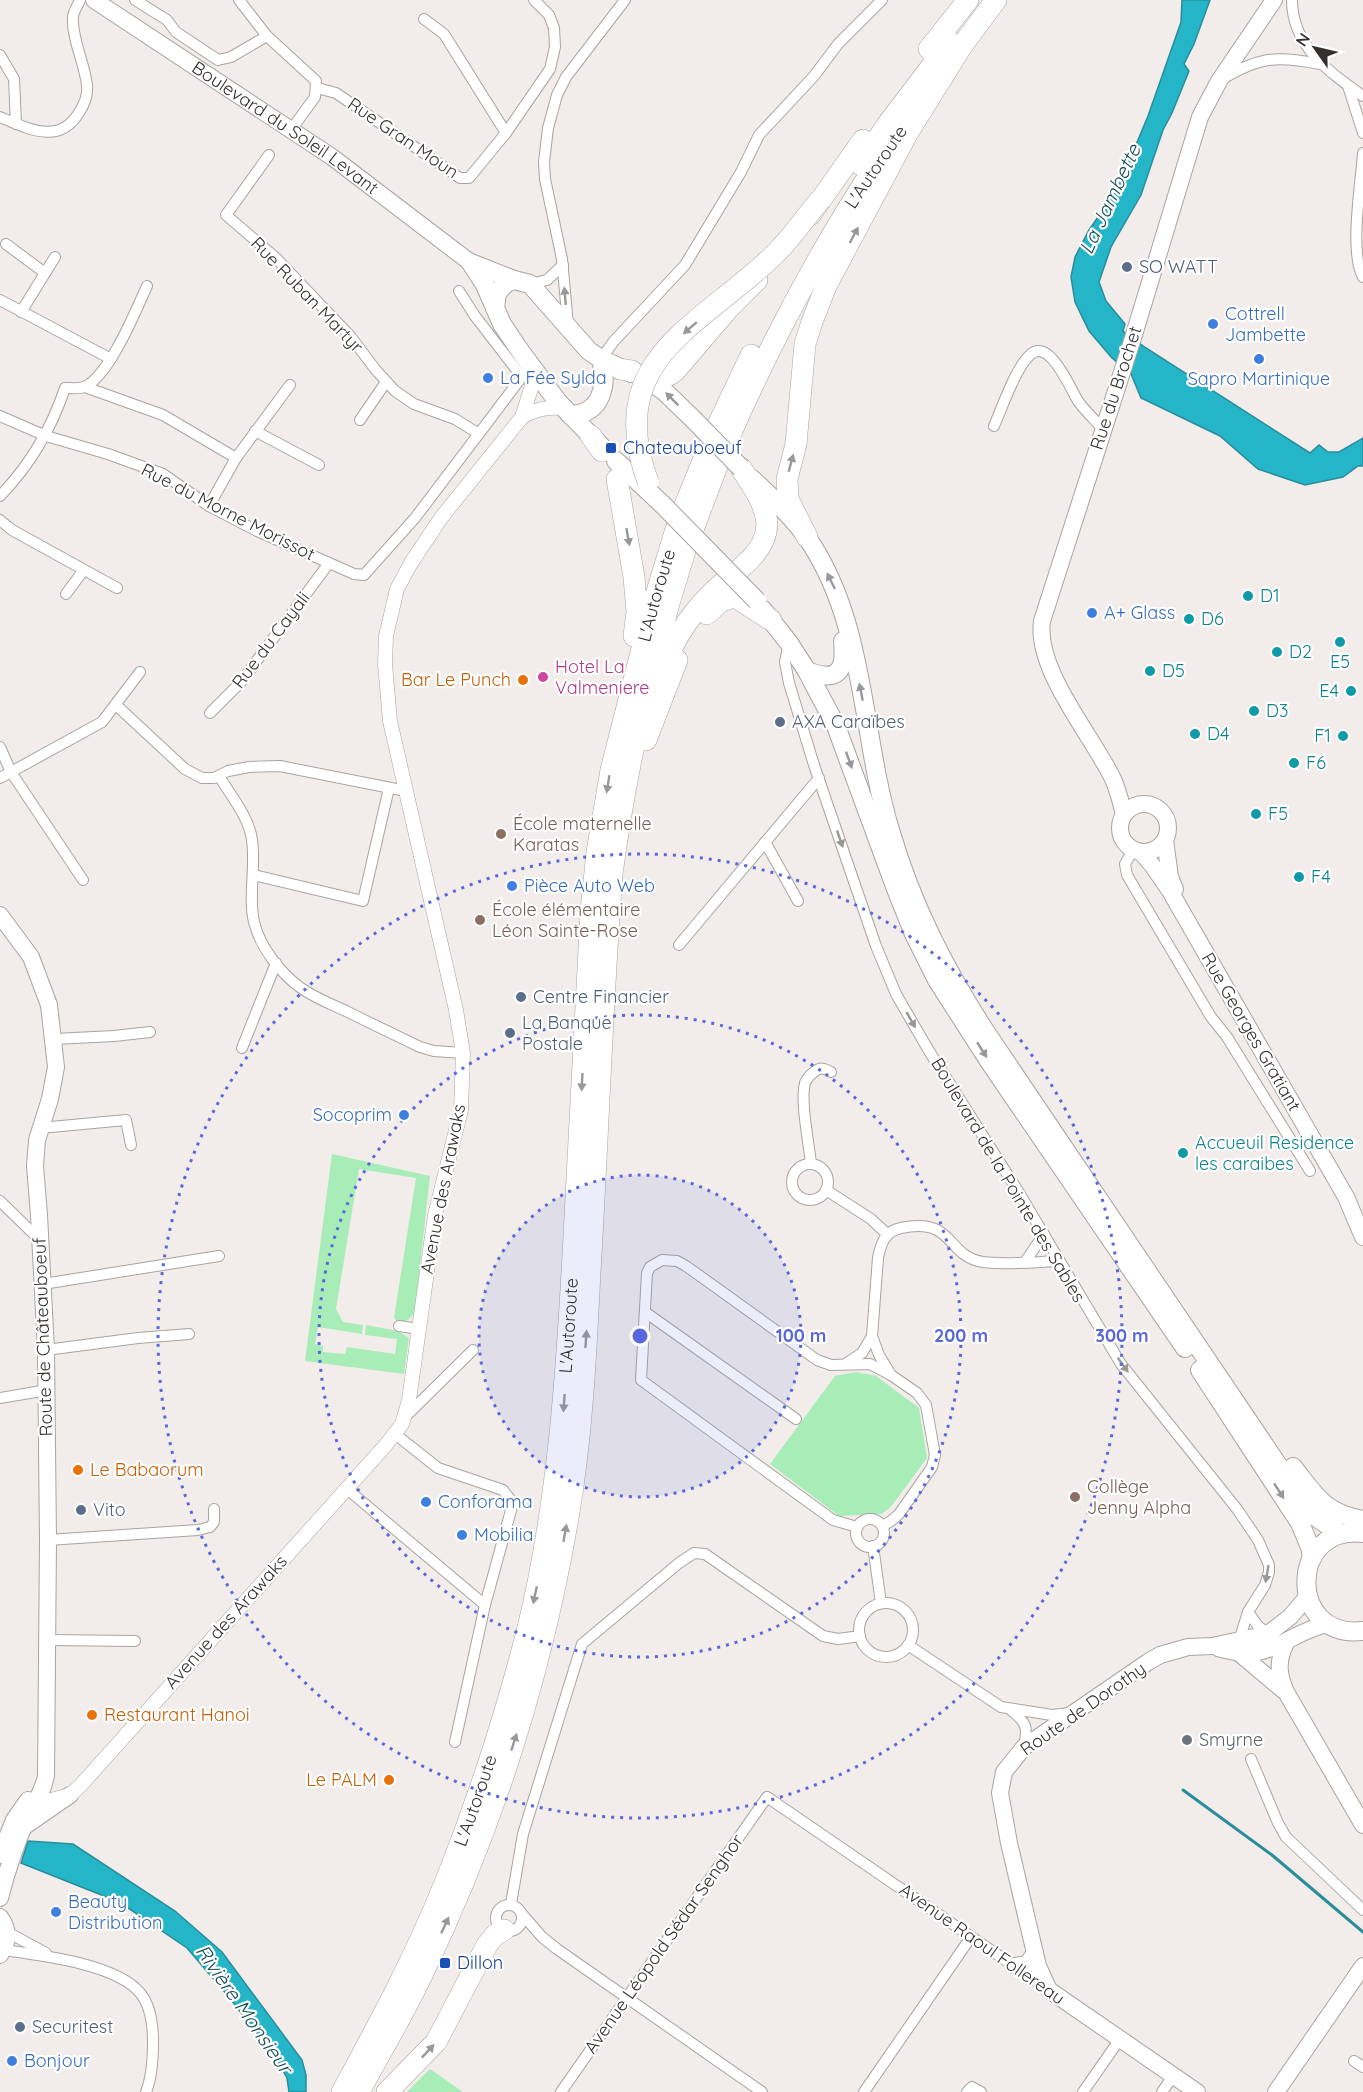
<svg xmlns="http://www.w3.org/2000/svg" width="1363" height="2092" viewBox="0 0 1363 2092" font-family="Quicksand,sans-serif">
	<rect width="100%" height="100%" fill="#f2edea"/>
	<g fill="#a8ecb8">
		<path d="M332,1154L430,1176L415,1311C411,1319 407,1321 399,1323L394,1318L416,1178L359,1169L336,1309L343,1322L363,1325L362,1334L318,1327L315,1344L323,1346V1352L345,1354L347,1347L395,1354L397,1339L365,1335L366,1325L398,1331L409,1338L404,1374L305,1361Z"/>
		<polygon points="856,1372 876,1376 919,1408 927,1458 890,1508 881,1514 839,1516 770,1464 835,1376"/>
		<polygon points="430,2069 463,2092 407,2092"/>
	</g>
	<g fill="#25b5c8" stroke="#298d9a" stroke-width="1.5">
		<polygon points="1182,0 1210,0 1194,44 1184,64 1189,71 1172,113 1163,130 1141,195 1111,247 1099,282 1106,301 1125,324 1123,331 1146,348 1310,453 1319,445 1328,452 1339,452 1363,438 1363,466 1358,466 1343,477 1305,485 1258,469 1220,436 1141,398 1131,374 1112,358 1089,331 1075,302 1071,277 1075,257 1089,230 1117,190 1148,116 1181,22"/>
		<polygon points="28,1841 73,1844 175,1911 222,1952 302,2060 306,2075 306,2092 289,2092 287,2078 275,2056 228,1996 187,1948 119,1902 21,1863"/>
	</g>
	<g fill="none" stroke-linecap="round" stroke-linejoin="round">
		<polyline stroke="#298d9a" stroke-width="3" points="1183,1790 1272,1855 1363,1932"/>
		<g stroke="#a8a4a1" stroke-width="12">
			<g id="minor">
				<polyline points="135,0 167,20 176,32 218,60 231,57 267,36"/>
				<polyline points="239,0 267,36 316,81 315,97 291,130"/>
				<path d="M1292,0C1292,46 1329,72 1363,96"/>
				<polyline points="424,19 444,34 506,133"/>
				<polyline points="0,55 14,79 16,124"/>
				<path d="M1224,78C1261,56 1279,56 1320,64"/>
				<polyline points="1348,86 1363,133"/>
				<polyline points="317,88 336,93 460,178 469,178 506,133 550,69 555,47 554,28 549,15 534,0"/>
				<path d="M0,117C29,129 60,146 80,111C85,103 88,94 87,85C85,65 71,36 73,17C73,12 78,5 80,0"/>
				<path d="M1363,153C1361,184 1349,252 1363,277"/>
				<polyline points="269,155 226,215 276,258 351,337 375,369 395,391 414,404 455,419 479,434"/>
				<polyline points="6,244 45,273"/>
				<polyline points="530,284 547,280 563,265"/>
				<polyline points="459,291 475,316 522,377"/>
				<polyline points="0,300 111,359"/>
				<polyline points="21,312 55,257"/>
				<polyline points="568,325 562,259 545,179 544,162 548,128 557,95 566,77 625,0"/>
				<polyline points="601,359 614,341 685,265 741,172 759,135 814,76 838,44 882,0"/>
				<polyline points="85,387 163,415 236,458"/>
				<polyline points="0,416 46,436 108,454 163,474 209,506 257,531 354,574 364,575 415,518 531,365"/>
				<polyline points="360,420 386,382"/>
				<path d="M994,426C1002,408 1016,367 1030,355C1049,336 1071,390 1078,401C1085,411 1095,420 1103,429"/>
				<polyline points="255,431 319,465"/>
				<path d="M0,496C31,464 51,430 65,388C71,388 79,389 84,387C109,377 136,310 147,286"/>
				<polyline points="209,506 236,458 290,385"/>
				<polyline points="0,520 12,530 117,588"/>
				<polyline points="66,594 83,571"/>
				<polyline points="789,643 785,662 789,683 814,765 876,946 896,994 929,1051 1018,1191 1121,1364 1237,1509 1258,1540 1269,1565 1269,1572 1265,1585 1248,1612 1239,1641"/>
				<polyline points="116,705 185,769 202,778 214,778 228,771 249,767 280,766 406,791"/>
				<polyline points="210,713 241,682 329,563"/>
				<polyline points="0,747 11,772 83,880"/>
				<path d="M219,776C231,796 249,817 252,840C256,868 248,896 254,922C260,947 281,974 301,988C315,998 331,1004 346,1011C370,1023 395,1035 420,1047L434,1051L463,1053"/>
				<polyline points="0,778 102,722 140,672"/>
				<polyline points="765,842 798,901"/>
				<polyline points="1133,850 1125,864 1127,875 1211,1017 1227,1037 1310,1171"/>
				<polyline points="254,875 363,901 389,788"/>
				<polyline points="679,945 819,778"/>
				<polyline points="54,1039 114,1036 150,1032"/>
				<polyline points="242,1048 276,963"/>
				<polyline points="40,1128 126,1120 131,1145"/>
				<circle cx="810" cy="1182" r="18"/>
				<path d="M811,1164C809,1143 800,1101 805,1083C807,1078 810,1075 814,1072C820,1067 824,1068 831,1072"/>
				<polyline points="826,1190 871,1219 887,1234"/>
				<polyline points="0,1201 40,1240"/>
				<polyline points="1025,1262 1044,1234"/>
				<polyline points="43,1284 219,1256"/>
				<polyline points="645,1312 796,1419"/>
				<polyline points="399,1326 419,1329"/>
				<polyline points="46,1350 138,1338 189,1334"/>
				<polyline points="847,1363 862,1353 872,1336"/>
				<path d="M891,1375L879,1355L872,1336L878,1258C881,1243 885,1231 901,1228C956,1217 945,1256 983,1262C1006,1265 1035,1262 1058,1261"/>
				<polyline points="0,1398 47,1390"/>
				<polyline points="405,1417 473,1350"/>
				<polyline points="395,1434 438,1468 503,1490 513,1503 485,1605 455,1742"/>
				<polyline points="347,1489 485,1605"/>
				<circle cx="870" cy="1533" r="14"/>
				<polyline points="857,1527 833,1520 641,1380 647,1273 650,1267 662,1260 677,1261 686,1266 817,1360 831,1365 870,1364 891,1375 917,1393 926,1405 935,1455 932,1467 899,1514 891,1521 883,1526"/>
				<polyline points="48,1540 198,1530 210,1527 214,1522 214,1509"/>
				<polyline points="873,1546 881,1603"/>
				<circle cx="886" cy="1630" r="27"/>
				<polyline points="1248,1612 1258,1626 1270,1635"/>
				<polyline points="48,1640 135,1641"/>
				<polyline points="908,1645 1001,1707 1052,1715 1070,1713"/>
				<path d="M1011,1710C1027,1723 1028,1727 1024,1747"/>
				<polyline points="1251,1759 1278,1823 1286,1837 1363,1910"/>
				<polyline points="511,1904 523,1834 582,1644 679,1563 694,1553 705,1554 823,1636 838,1639 860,1636"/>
				<circle cx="509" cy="1918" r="13"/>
				<polyline points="522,1914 542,1937 557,1949 762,2092"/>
				<polyline points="7,1932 46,1953"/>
				<path d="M3,1950C40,1955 118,1964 141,1994C151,2007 153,2026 153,2042C153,2058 152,2077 146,2092"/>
				<polyline points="1354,2061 1363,2067"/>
				<polyline points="561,2092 767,1797 1046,1988"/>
				<polyline points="864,2092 971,1937"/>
				<polyline points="967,2092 972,2087 981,2092"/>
				<polyline points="1083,2092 1120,2039"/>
				<polyline points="1162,2092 1173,2076"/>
			</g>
		</g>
		<g stroke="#a8a4a1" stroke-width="15">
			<g id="tertiary">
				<path d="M522,417C536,409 547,407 563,408"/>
				<polyline points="28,1806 70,1795 80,1786 385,1446 402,1424 409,1400 435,1215 461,1110 463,1053 456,1010 390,721 385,664 386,636 397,589 411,563 441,518 522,417 536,373"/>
			</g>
		</g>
		<g stroke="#a8a4a1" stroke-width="18">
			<g id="secondary">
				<path id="s1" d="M94,0L332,157L471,263"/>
				<circle cx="1144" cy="828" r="24"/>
				<path d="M1124,814C1121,803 1118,790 1113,779C1092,735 1035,670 1042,621L1133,338L1200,117L1219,81L1274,0"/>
				<polyline points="1165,840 1170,877 1175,889"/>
				<polyline points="1141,852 1152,865 1170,891 1346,1197 1363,1237"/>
				<path d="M0,915L31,957L49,1005L56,1067L50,1099L37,1140L35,1166L39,1215L46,1350L48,1540L46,1776C43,1791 36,1801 29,1814C17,1841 7,1870 0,1898"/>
				<path d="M1286,1643C1277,1661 1278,1674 1286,1692L1363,1825"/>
				<path d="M1218,1648C1274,1664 1281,1635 1327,1624"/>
				<polyline points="1239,1653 1283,1690"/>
				<polyline points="25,1826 70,1795"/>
				<polyline points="0,1855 14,1820 28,1800"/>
				<path d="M0,1917C9,1929 9,1942 0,1955"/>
				<polyline points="1015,1966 1027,1964 1035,1953"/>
				<polyline points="1197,2092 1049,1990 1038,1966 1009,1843 1000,1793 1004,1772 1024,1747 1148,1662 1160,1655 1188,1647 1212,1646 1268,1634 1290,1617 1307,1597"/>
				<polyline points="1276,2092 1363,1966"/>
			</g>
		</g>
		<g stroke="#a8a4a1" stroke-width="20">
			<g id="primary">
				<polyline points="471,263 485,285 502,324 523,355 558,402 601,446"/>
				<polyline points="471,263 514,280"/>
				<polyline points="495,308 497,293 506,283 514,280 530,284 589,351 601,359 631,373"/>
				<polyline points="651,382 664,391 693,419"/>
				<path d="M570,415C602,415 608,384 601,359"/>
				<polyline points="616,461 662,504"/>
				<path d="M752,479C771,497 793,517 808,539C866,624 861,734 890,830C912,905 944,968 987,1034L1284,1474L1317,1518L1341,1534"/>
				<polyline points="763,610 789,643 807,671 836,726 896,889 914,934 937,980 989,1061 1185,1348"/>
				<path d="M807,671C838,683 846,671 843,641"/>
				<polyline points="1200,1370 1300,1523 1310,1547 1312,1557"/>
				<path d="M1293,1467C1316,1496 1324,1513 1363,1520"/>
				<path d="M1363,1533C1288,1524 1287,1640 1363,1631"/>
			</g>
		</g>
		<g stroke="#a8a4a1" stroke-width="22">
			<g id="motorway">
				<polyline points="929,49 968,0"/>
				<polyline points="955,55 996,0"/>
				<polyline points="861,165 887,125 950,42"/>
				<polyline points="810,215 863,140"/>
				<polyline points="620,369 632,371"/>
				<polyline points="654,375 669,375 675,371 728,309 757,280"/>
				<polyline points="715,431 751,355"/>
				<polyline points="591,436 602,451"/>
				<path d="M727,442C771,341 822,245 884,153"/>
				<polyline points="617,479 634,577 637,612 634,636"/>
				<polyline points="681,515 709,446"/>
				<polyline points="694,527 720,458"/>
				<polyline points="807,537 788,499 787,479 796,444 805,344 812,322 826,286 907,134 963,44"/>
				<path d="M741,568C783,532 767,508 741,468"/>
				<polyline points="707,614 721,601 735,597 771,620"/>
				<path d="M662,672C673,638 696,605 724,582"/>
				<polyline points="646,740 677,660"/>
				<path id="s2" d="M342,2092C379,2024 416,1955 445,1883C478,1801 505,1717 527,1632C559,1502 567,1369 574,1236C580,1128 586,1020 591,911L597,852L611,770L655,598L676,529"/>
				<path d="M359,2092C380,2053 403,2015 422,1975C492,1830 541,1676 568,1518C582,1437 586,1354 590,1272C598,1139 602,1006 612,874C627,761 653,650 688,541"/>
				<polyline points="387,2092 436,2042 487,1945 495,1935 504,1930"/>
			</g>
		</g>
		<use href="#minor" stroke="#fff" stroke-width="10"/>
		<use href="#tertiary" stroke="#fff" stroke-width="14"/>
		<use href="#secondary" stroke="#fff" stroke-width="16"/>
		<use href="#primary" stroke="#fff" stroke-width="18"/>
		<use href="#motorway" stroke="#fff" stroke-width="21"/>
		<g stroke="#a8a4a1" stroke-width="20" stroke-linecap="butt">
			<g id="primary-bridge">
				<polyline points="693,419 741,468"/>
				<polyline points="662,504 757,601"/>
			</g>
		</g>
		<g stroke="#a8a4a1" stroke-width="22" stroke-linecap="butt">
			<path id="motorway-bridge" d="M648,482C602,356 703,326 777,252C793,236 806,216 821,199"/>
		</g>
		<use href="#primary-bridge" stroke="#fff" stroke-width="18"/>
		<use href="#motorway-bridge" stroke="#fff" stroke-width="21"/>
	</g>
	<defs><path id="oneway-solid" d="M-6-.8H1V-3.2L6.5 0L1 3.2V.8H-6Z" transform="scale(1.5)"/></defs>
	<g fill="#999898">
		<use href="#oneway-solid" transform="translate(854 235) rotate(-62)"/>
		<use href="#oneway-solid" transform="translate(565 296) rotate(-95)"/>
		<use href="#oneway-solid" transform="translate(690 328) rotate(139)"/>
		<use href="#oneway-solid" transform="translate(672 399) rotate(-135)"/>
		<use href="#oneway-solid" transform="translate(791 463) rotate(-75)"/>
		<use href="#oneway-solid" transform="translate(628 537) rotate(80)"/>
		<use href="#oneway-solid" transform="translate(831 581) rotate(-116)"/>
		<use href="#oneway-solid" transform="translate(861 692) rotate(-101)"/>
		<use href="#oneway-solid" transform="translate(849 760) rotate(70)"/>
		<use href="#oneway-solid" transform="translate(608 784) rotate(99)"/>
		<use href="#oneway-solid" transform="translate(840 839) rotate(71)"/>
		<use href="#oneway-solid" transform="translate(911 1020) rotate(60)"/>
		<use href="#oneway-solid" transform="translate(982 1050) rotate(57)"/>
		<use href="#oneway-solid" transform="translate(582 1082) rotate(93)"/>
		<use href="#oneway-solid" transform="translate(586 1339) rotate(-86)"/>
		<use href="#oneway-solid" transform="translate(1123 1365) rotate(54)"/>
		<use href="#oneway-solid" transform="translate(564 1403) rotate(94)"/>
		<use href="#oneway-solid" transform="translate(1279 1491) rotate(57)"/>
		<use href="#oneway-solid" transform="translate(565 1533) rotate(-80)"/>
		<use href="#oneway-solid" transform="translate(1267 1574) rotate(100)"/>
		<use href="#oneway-solid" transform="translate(535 1595) rotate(102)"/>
		<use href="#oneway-solid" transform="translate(514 1742) rotate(-72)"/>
		<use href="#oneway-solid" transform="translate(445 1925) rotate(-65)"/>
		<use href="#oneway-solid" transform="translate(428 2051) rotate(-47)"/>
	</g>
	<circle cx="640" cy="1336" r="161" fill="#5967de" fill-opacity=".12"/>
	<g fill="none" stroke="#5967de" stroke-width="3" stroke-dasharray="3 6">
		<circle cx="640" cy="1336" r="161"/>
		<circle cx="640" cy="1336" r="321"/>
		<circle cx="640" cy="1336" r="482"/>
	</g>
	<g fill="#5c6f8a" stroke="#fff" stroke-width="2">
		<circle cx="1127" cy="267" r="6"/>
		<circle cx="780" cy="722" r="6"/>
		<circle cx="521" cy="997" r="6"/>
		<circle cx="510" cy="1033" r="6"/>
		<circle cx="81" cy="1510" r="6"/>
		<circle cx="20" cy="2027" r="6"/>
	</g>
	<g fill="#3f7fe0" stroke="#fff" stroke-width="2">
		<circle cx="1213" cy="324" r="6"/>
		<circle cx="1259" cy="359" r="6"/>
		<circle cx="488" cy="378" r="6"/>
		<circle cx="1092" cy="613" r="6"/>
		<circle cx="512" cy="886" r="6"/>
		<circle cx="404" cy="1115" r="6"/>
		<circle cx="426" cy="1502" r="6"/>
		<circle cx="462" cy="1535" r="6"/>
		<circle cx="56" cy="1912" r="6"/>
		<circle cx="12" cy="2061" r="6"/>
	</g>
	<g fill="#1a4fb4" stroke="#fff" stroke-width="2">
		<rect x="605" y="442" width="12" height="12" rx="3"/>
		<rect x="439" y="1957" width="12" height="12" rx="3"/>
	</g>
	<g fill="#0f9aa8" stroke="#fff" stroke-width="2">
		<circle cx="1248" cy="596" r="6"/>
		<circle cx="1189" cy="619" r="6"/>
		<circle cx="1340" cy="642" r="6"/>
		<circle cx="1277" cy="652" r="6"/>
		<circle cx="1150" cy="671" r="6"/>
		<circle cx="1351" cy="691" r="6"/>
		<circle cx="1254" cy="711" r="6"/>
		<circle cx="1195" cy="734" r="6"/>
		<circle cx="1343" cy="736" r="6"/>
		<circle cx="1294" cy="763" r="6"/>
		<circle cx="1256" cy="814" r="6"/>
		<circle cx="1299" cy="877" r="6"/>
		<circle cx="1183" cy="1153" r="6"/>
	</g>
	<circle fill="#d1479c" stroke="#fff" stroke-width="2" cx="543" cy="677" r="6"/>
	<g fill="#e8710a" stroke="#fff" stroke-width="2">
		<circle cx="523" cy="680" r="6"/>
		<circle cx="78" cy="1470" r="6"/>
		<circle cx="92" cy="1715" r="6"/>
		<circle cx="389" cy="1780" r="6"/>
	</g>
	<g fill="#8d6e63" stroke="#fff" stroke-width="2">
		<circle cx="501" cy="834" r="6"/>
		<circle cx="480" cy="920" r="6"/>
		<circle cx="1075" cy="1497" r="6"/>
	</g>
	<circle fill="#6b7280" stroke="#fff" stroke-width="2" cx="1187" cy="1740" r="6"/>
	<g text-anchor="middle" stroke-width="4.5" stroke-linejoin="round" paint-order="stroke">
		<g font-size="18" fill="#333130" stroke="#fff">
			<text dy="6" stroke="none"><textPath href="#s1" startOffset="230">Boulevard du Soleil Levant</textPath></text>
			<text transform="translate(403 138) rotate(34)" y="6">Rue Gran Moun</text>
			<text transform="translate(876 167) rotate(-56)" y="6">L'Autoroute</text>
			<text transform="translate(307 295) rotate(46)" y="6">Rue Ruban Martyr</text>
			<text transform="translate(1116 388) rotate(-72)" y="6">Rue du Brochet</text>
			<text transform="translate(228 512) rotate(27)" y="6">Rue du Morne Morissot</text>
			<text dy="6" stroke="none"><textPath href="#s2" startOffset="1545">L'Autoroute</textPath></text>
			<text transform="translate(271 640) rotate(-53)" y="6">Rue du Cayali</text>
			<text transform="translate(1251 1032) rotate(60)" y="6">Rue Georges Gratiant</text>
			<text transform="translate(1008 1180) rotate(59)" y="6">Boulevard de la Pointe des Sables</text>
			<text transform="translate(443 1189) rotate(-79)" y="6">Avenue des Arawaks</text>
			<text dy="6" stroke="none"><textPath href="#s2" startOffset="807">L'Autoroute</textPath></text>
			<text transform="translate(43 1337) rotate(-92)" y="6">Route de Châteauboeuf</text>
			<text transform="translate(226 1622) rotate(-48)" y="6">Avenue des Arawaks</text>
			<text transform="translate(1083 1709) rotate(-35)" y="6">Route de Dorothy</text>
			<text dy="6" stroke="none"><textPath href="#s2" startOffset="321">L'Autoroute</textPath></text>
			<text transform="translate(664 1944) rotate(-55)" y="6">Avenue Léopold Sédar Senghor</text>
			<text transform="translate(982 1944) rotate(35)" y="6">Avenue Raoul Follereau</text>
		</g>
		<g font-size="18" fill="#4e5e75" stroke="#fff" text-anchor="start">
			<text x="1139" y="273">SO WATT</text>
			<text x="792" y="728">AXA Caraïbes</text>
			<text x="533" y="1003">Centre Financier</text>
			<text x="522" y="1029">La Banque<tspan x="522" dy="21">Postale</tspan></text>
			<text x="93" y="1516">Vito</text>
			<text x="32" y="2033">Securitest</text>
		</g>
		<g font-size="18" fill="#366cbe" stroke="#fff" text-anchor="start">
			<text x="1225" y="320">Cottrell<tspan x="1225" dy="21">Jambette</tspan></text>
			<text x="500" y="384">La Fée Sylda</text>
			<text x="1259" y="385" text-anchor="middle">Sapro Martinique</text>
			<text x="1104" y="619">A+ Glass</text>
			<text x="524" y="892">Pièce Auto Web</text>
			<text x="392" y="1121" text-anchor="end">Socoprim</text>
			<text x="438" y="1508">Conforama</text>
			<text x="474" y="1541">Mobilia</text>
			<text x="68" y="1908">Beauty<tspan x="68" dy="21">Distribution</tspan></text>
			<text x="24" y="2067">Bonjour</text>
		</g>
		<g font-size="18" fill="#164399" stroke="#fff" text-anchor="start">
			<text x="623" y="454">Chateauboeuf</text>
			<text x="457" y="1969">Dillon</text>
		</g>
		<g font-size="18" fill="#0d838f" stroke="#fff" text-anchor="start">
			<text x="1260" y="602">D1</text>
			<text x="1201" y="625">D6</text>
			<text x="1289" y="658">D2</text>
			<text x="1340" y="668" text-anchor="middle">E5</text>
			<text x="1162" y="677">D5</text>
			<text x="1339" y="697" text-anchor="end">E4</text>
			<text x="1266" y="717">D3</text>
			<text x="1207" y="740">D4</text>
			<text x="1331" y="742" text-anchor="end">F1</text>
			<text x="1306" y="769">F6</text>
			<text x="1268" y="820">F5</text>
			<text x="1311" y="883">F4</text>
			<text x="1195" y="1149">Accueuil Residence<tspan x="1195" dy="21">les caraibes</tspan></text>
		</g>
		<g font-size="18" fill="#b23c85" stroke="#fff" text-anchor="start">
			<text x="555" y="673">Hotel La<tspan x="555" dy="21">Valmeniere</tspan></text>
		</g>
		<g font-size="18" fill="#c56008" stroke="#fff" text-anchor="end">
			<text x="511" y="686">Bar Le Punch</text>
			<text x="90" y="1476" text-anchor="start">Le Babaorum</text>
			<text x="104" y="1721" text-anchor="start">Restaurant Hanoi</text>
			<text x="377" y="1786">Le PALM</text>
		</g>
		<g font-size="18" fill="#785e54" stroke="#fff" text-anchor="start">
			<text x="513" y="830">École maternelle<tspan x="513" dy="21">Karatas</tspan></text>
			<text x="492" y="916">École élémentaire<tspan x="492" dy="21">Léon Sainte-Rose</tspan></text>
			<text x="1087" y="1493">Collège<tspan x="1087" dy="21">Jenny Alpha</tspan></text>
		</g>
		<g font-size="18" fill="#5b616d" stroke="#fff" text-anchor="start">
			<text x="1199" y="1746">Smyrne</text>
		</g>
		<g font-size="20" font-style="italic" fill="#144c55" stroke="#fff">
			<text transform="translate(1110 199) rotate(-65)" y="7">La Jambette</text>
			<text transform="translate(244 2009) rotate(55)" y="7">Rivière Monsieur</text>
		</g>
	</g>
	<circle cx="640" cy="1336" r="9" fill="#5967de" stroke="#fff" stroke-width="3"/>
	<g font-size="18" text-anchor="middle" font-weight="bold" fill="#5967de" stroke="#fff" stroke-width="4.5" stroke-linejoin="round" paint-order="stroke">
		<text x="801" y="1342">100 m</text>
		<text x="961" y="1342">200 m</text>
		<text x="1122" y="1342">300 m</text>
	</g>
	<g transform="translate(1315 48) rotate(304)" stroke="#ffffff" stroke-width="4.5" paint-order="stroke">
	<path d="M0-4.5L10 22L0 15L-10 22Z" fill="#333130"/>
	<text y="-9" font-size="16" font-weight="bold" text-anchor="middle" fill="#333130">N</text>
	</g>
</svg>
